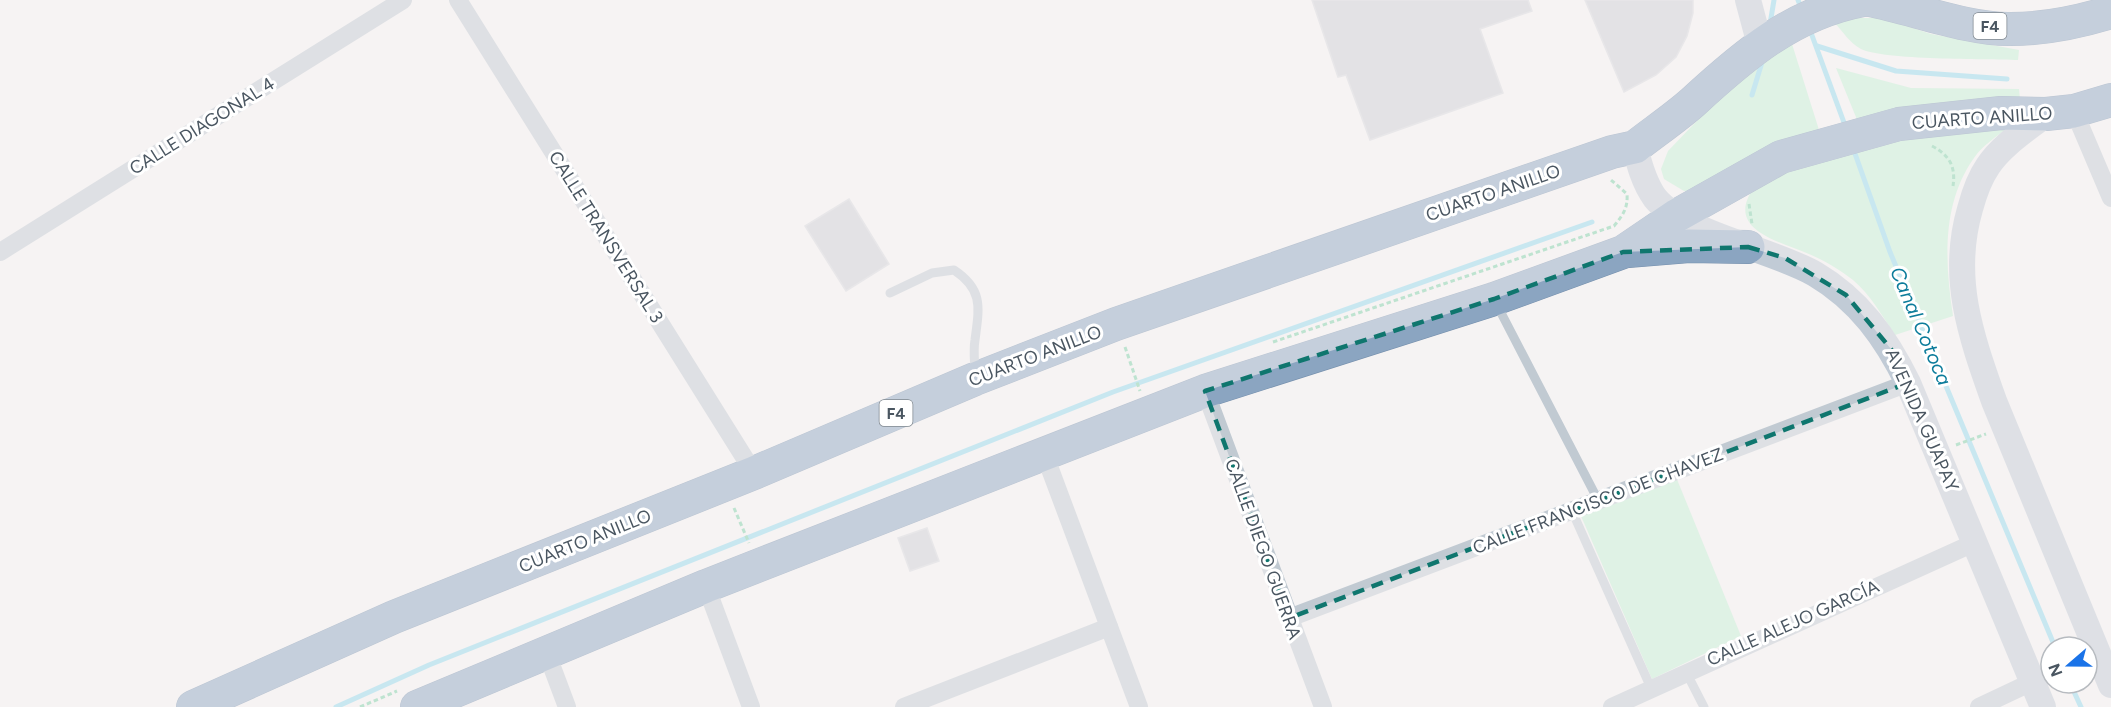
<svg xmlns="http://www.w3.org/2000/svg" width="2111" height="707" viewBox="0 0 2111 707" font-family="Figtree,sans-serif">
	<rect width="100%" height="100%" fill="#f5f3f3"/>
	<g fill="#c3f1d5">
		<path d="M1856,18H1883L1931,34L2019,50L2018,60C1987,59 1883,60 1861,49C1850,43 1843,32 1835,23Z"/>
		<polygon points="1792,44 1819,130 1690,191 1684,191 1664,179 1661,169 1668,151 1740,76"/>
		<polygon points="1836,68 1911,88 2019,89 2020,100 1858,122"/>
		<path d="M2009,127C1997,136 1982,146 1974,158C1941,204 1945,264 1953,316L1895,335C1883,317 1870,294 1853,280C1840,270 1824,260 1809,254C1776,240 1718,228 1760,180L1884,141Z"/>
		<polygon points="1676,477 1741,636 1652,679 1581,516"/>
	</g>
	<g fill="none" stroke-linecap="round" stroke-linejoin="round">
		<g stroke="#90daee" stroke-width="5">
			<polyline points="1798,0 1802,10"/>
			<polyline points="1770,24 1774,0"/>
			<polyline points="1810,30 1846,128"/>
			<polyline points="1817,46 1896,71 2007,79"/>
			<polyline points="1752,95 1763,59"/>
			<polyline points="1853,148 1890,252 2055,647"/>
			<polyline points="2070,683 2081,707"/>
			<polyline points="336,707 429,665 1113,392 1592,222"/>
		</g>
	</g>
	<g fill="#cdcfd5" stroke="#d7d9de" stroke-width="1.5">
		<polygon points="1312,0 1528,0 1532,11 1480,29 1503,93 1370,140 1346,75 1338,77"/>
		<polygon points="1585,0 1693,0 1693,13 1687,36 1676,57 1656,75 1624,92"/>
		<polygon points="849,199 889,264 846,291 805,226"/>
		<polygon points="927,528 939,561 910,571 898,538"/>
	</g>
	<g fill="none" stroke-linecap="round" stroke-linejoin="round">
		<g stroke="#7690ad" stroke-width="34">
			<g id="highway">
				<path d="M1870,0C1912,8 1969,30 2011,29C2045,29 2079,22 2111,12"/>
				<polyline points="1628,251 1689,246 1748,247"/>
				<path d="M193,707L394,617L754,473L975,379L1116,324L1612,152L1635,147C1654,132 1675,118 1693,102C1744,55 1793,13 1863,0"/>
				<polyline points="417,707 706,586 1205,391 1494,299 1623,252 1676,216 1781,157 1899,124 2001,113 2046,114 2074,111 2111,100"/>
			</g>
		</g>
		<g stroke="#7ad0a6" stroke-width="3" stroke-dasharray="4.5 3" stroke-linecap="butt">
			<path d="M1932,146C1949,155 1956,166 1953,186"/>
			<polyline points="1749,204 1752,224"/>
			<path d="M1273,342L1614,226C1623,215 1628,208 1627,194L1611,180"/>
			<polyline points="1125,347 1140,391"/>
			<polyline points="1956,445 1986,434"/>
			<polyline points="734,508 749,543"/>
			<polyline points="360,707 397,691"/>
		</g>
		<g stroke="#c1cad2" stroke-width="9">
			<path d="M890,293L932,273L954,270C984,290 979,308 975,340C973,351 975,363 975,374"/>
			<polyline points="1497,305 1598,500"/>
			<polyline points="1572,511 1651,688"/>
			<polyline points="1686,672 1704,707"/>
		</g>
		<g stroke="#c1cad2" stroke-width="18">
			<polyline points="458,0 754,473"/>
			<polyline points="2074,111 2111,198"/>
			<polyline points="0,252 403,0"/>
			<polyline points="1205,391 1323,707"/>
			<polyline points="1044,453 1139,707"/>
			<polyline points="706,586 751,707"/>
			<polyline points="1289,618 1908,383"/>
			<polyline points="546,651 567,707"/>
			<polyline points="904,707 1109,627"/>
			<polyline points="1612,707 1976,542"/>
			<polyline points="1979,707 2032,682"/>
		</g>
		<g stroke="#c1cbd6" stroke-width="26">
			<polyline points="1748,0 1760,45"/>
			<path d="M2046,114C2026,130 2002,145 1988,166C1979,179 1974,194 1970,209C1950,278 1971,336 1994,401L2111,685"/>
			<path d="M1635,147C1639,164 1644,183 1655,198C1684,234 1772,249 1815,274C1859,300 1886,338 1908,383L2043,707"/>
		</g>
		<use href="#highway" stroke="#8ba5c1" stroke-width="33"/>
	</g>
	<path d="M0 0H2111V707H0ZM1748,247L1785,258L1846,295L1891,349L1908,383L1289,618L1205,391L1494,299L1623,252Z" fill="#f5f3f3" fill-opacity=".55" fill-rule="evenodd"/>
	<path fill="none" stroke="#0f766e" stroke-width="4.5" stroke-dasharray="12 8" stroke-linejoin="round" d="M1748,247L1785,258L1846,295L1891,349L1908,383L1289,618L1205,391L1494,299L1623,252Z"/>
	<g text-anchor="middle" stroke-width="6" stroke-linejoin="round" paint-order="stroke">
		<g fill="#fff" stroke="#808990" stroke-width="1.5">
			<rect x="1973.5" y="13" width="33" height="26" rx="4.5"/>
			<rect x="879.5" y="400" width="33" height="26" rx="4.5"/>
		</g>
		<g font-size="16" font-weight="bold" fill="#4a5661">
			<text x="1990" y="32">F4</text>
			<text x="896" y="419">F4</text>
		</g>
		<g font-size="18" fill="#4a5661" stroke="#fff">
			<text transform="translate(1982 118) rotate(-4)" y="6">CUARTO ANILLO</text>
			<text transform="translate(202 126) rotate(-32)" y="6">CALLE DIAGONAL 4</text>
			<text transform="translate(1493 193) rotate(-19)" y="6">CUARTO ANILLO</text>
			<text transform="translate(606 237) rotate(58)" y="6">CALLE TRANSVERSAL 3</text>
			<text transform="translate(1035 356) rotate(-21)" y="6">CUARTO ANILLO</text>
			<text transform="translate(1922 420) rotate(66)" y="6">AVENIDA GUAPAY</text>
			<text transform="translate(1598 501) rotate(-21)" y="6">CALLE FRANCISCO DE CHAVEZ</text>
			<text transform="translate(585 541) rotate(-22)" y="6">CUARTO ANILLO</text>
			<text transform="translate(1263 549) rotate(70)" y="6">CALLE DIEGO GUERRA</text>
			<text transform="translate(1793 623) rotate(-24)" y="6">CALLE ALEJO GARCÍA</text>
		</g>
		<g font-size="20" font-style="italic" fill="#0c7c9b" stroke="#fff">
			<text transform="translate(1921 326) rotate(67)" y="7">Canal Cotoca</text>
		</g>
	</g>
	<g transform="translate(2069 665) rotate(250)"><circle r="28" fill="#ffffff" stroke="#b7bbc0" stroke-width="1.5"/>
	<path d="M0-4.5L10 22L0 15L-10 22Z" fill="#1a73e8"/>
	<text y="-9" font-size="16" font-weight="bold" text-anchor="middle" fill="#4a5661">N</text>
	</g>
</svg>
